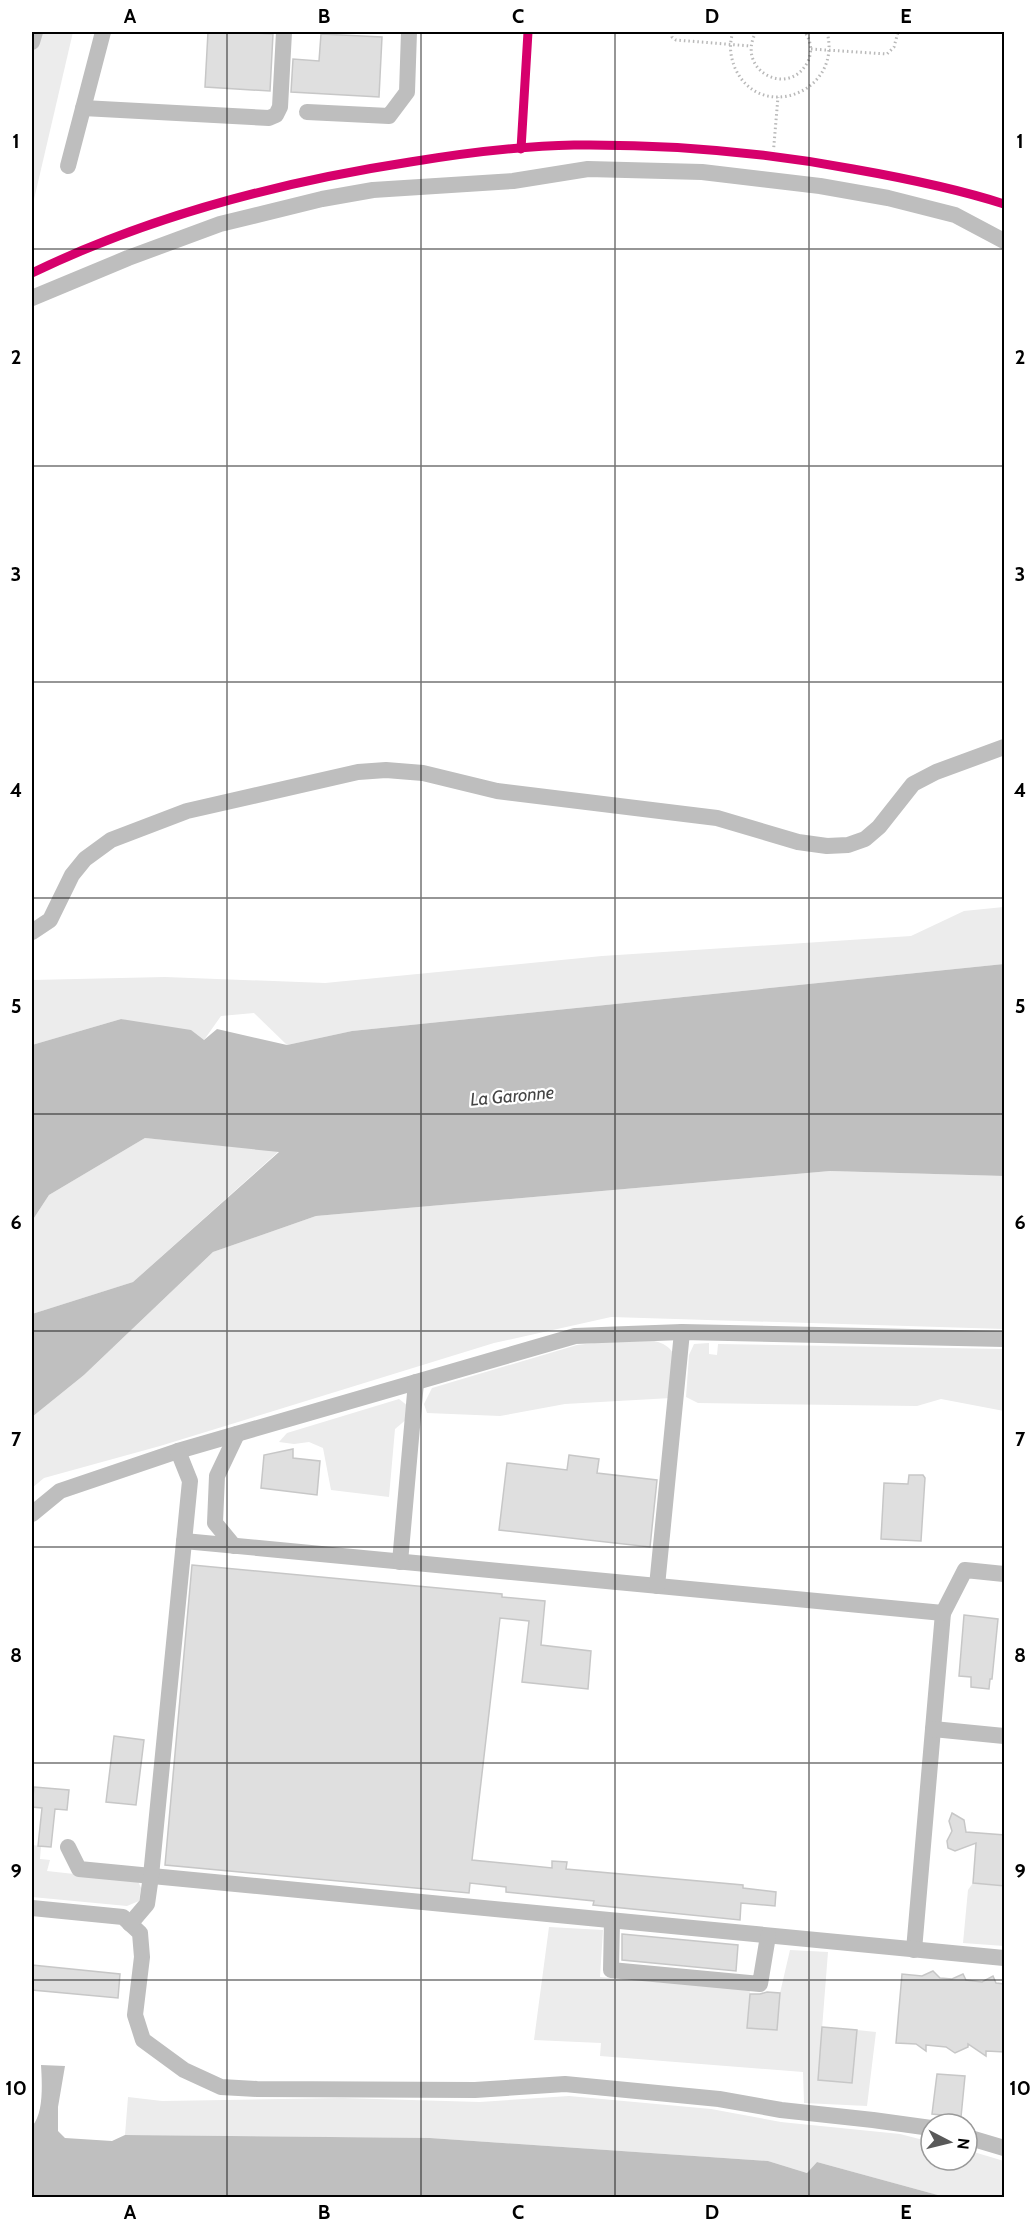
<svg xmlns="http://www.w3.org/2000/svg" width="1036" height="2229" viewBox="0 0 1036 2229" font-family="Cabin,sans-serif">
	<rect width="100%" height="100%" fill="#fff"/>
	<g fill="#ececec">
		<polygon points="32,32 73,32 32,208"/>
		<polygon points="1004,907 1004,964 352,1031 287,1045 254,1013 221,1016 204,1040 121,1019 32,1045 32,980 165,977 325,983 602,956 911,936 964,911"/>
		<polygon points="145,1138 279,1151 133,1282 32,1314 32,1221 49,1195"/>
		<polygon points="830,1171 1004,1176 1004,1329 611,1317 494,1343 160,1446 44,1478 32,1488 32,1417 84,1375 213,1252 316,1216"/>
		<path d="M621,1340C639,1340 670,1336 675,1359C678,1370 673,1387 671,1398L565,1404L500,1416L427,1413L424,1404L432,1388L577,1345Z"/>
		<polygon points="709,1343 709,1354 717,1355 718,1344 1004,1349 1004,1411 941,1399 917,1406 698,1403 686,1397 689,1355 694,1344"/>
		<polygon points="399,1399 408,1406 408,1418 395,1429 389,1497 331,1490 323,1448 309,1442 294,1444 279,1442 287,1433"/>
		<polygon points="32,1845 41,1846 40,1859 50,1860 47,1871 138,1881 141,1888 139,1901 127,1906 32,1897"/>
		<polygon points="973,1883 1004,1886 1004,1946 963,1943 968,1890"/>
		<polygon points="549,1927 603,1930 600,1977 750,1990 747,2028 777,2030 780,1993 790,1950 828,1952 818,2080 852,2083 857,2030 876,2032 867,2106 804,2103 803,2072 600,2056 601,2043 534,2040"/>
		<polygon points="569,2096 711,2109 781,2122 900,2134 931,2142 931,2160 967,2160 967,2150 1004,2161 1004,2197 945,2197 817,2162 807,2173 768,2161 430,2138 125,2135 128,2097 162,2101 342,2098 480,2102"/>
	</g>
	<g fill="#bfbfbf">
		<polygon points="1004,964 1004,1176 830,1171 316,1216 213,1252 84,1375 32,1417 32,1314 133,1282 279,1152 145,1138 49,1195 32,1221 32,1045 121,1019 191,1030 204,1040 217,1029 287,1045 352,1031"/>
		<path d="M41,2065L65,2066L58,2107V2131L65,2138L112,2141L125,2135L430,2138L768,2161L807,2173L817,2162L945,2197H32V2126C44,2114 42,2082 41,2065Z"/>
	</g>
	<g fill="#dfdfdf" stroke="#c7c7c7" stroke-width="1.5">
		<polygon points="208,32 255,32 255,33 273,34 270,91 205,87"/>
		<polygon points="321,34 382,37 379,97 291,92 293,59 319,61"/>
		<polygon points="293,1449 293,1458 320,1461 317,1495 261,1488 264,1455"/>
		<polygon points="569,1455 599,1459 597,1473 657,1480 650,1547 499,1530 507,1463 567,1470"/>
		<polygon points="909,1475 923,1475 925,1478 921,1541 881,1539 884,1483 908,1484"/>
		<polygon points="192,1565 502,1594 502,1597 545,1601 541,1645 591,1651 588,1689 522,1682 529,1621 500,1618 472,1860 552,1868 552,1861 567,1862 566,1869 743,1885 743,1888 776,1892 775,1906 741,1903 740,1920 593,1905 594,1901 506,1892 506,1887 470,1883 469,1893 165,1865"/>
		<polygon points="964,1615 998,1619 992,1679 990,1679 989,1689 971,1687 971,1677 959,1676"/>
		<polygon points="114,1736 144,1740 136,1805 106,1802"/>
		<polygon points="34,1787 69,1790 67,1810 55,1809 51,1847 38,1846 42,1808 32,1807"/>
		<polygon points="952,1813 964,1820 966,1832 1005,1835 1005,1886 973,1883 976,1843 955,1851 948,1848 947,1841 952,1831 949,1821"/>
		<polygon points="622,1934 738,1945 736,1971 622,1960"/>
		<polygon points="32,1965 120,1974 118,1998 32,1990"/>
		<polygon points="933,1971 940,1978 952,1979 963,1974 966,1980 982,1982 993,1976 996,1983 1005,1984 1005,2052 986,2051 986,2056 968,2044 968,2047 955,2053 946,2047 926,2045 926,2051 916,2044 896,2043 902,1974 922,1976"/>
		<polygon points="767,1992 780,1993 777,2030 747,2028 750,1994 760,1994"/>
		<polygon points="822,2027 857,2030 852,2083 818,2080"/>
		<polygon points="937,2074 965,2076 961,2117 932,2114"/>
	</g>
	<g fill="none" stroke-linecap="round" stroke-linejoin="round">
		<g stroke="#b9b9b9" stroke-width="3" stroke-dasharray="1.5 3" stroke-linecap="butt">
			<polyline points="671,32 672,37 676,40 750,46"/>
			<path d="M733,32C729,44 730,56 735,68C760,124 843,92 827,32"/>
			<path d="M756,32C735,70 788,98 807,63C813,52 811,41 805,32"/>
			<polyline points="811,49 887,54 894,47 898,32"/>
			<polyline points="773,156 778,97"/>
		</g>
		<g stroke="#bebebe" stroke-width="16">
			<polyline points="32,42 35,32"/>
			<polyline points="83,108 269,118 276,115 280,107 284,32"/>
			<polyline points="307,112 389,116 407,92 409,32"/>
			<polyline points="68,166 103,32"/>
			<polyline points="32,298 128,258 220,224 322,199 373,190 513,181 588,169 702,172 820,186 888,198 955,215 1004,241"/>
			<polyline points="32,932 50,920 72,875 85,859 111,840 187,811 358,772 386,770 423,773 497,791 717,818 798,842 827,846 848,845 865,839 879,827 913,784 936,772 1004,747"/>
			<polyline points="32,1514 60,1491 178,1451 575,1336 682,1332 1004,1339"/>
			<polyline points="184,1541 943,1613 914,1950"/>
			<polyline points="234,1546 215,1523 217,1476 237,1434"/>
			<polyline points="400,1562 416,1382"/>
			<polyline points="657,1586 682,1332"/>
			<polyline points="943,1613 965,1570 1004,1574"/>
			<polyline points="933,1729 1004,1736"/>
			<polyline points="68,1847 79,1869 1004,1958"/>
			<polyline points="32,1908 123,1917 140,1933 142,1957 135,2015 143,2040 184,2070 221,2087 257,2089 475,2090 565,2084 719,2099 781,2110 873,2120 931,2128"/>
			<polyline points="612,1921 611,1970 760,1984 768,1936"/>
			<polyline points="130,1924 147,1904 151,1876 190,1481 178,1451"/>
			<polyline points="967,2137 1004,2148"/>
		</g>
		<g stroke="#fff" stroke-width="13">
			<g id="cycleway">
				<polyline points="521,149 528,32"/>
				<path d="M32,273C150,216 280,182 410,162C464,153 519,146 574,145C668,144 762,152 853,169C904,178 955,188 1004,204"/>
			</g>
		</g>
		<use href="#cycleway" stroke="#d6006c" stroke-width="9"/>
	</g>
	<path fill="none" stroke="#000" stroke-width="1.5" stroke-opacity="0.55" d="M227,32V2198M421,32V2198M615,32V2198M809,32V2198M32,249H1004M32,466H1004M32,682H1004M32,898H1004M32,1114H1004M32,1331H1004M32,1547H1004M32,1763H1004M32,1980H1004"/>
	<g text-anchor="middle" stroke-width="4.5" stroke-linejoin="round" paint-order="stroke">
		<g font-size="18" font-style="italic" fill="#444" stroke="#fff">
			<text transform="translate(512 1096) rotate(-5)" y="6">La Garonne</text>
		</g>
	</g>
	<rect width="1036" height="2229" fill="none" stroke="#ffffff" stroke-width="66"/>
	<g transform="translate(949 2142) rotate(97)"><circle r="28" fill="#ffffff" stroke="#999999" stroke-width="1.5"/>
	<path d="M0-4.5L10 22L0 15L-10 22Z" fill="#595959"/>
	<text y="-9" font-size="16" font-weight="bold" text-anchor="middle" fill="#000000">N</text>
	</g>
	<rect x="33" y="33" width="970" height="2163" fill="none" stroke="#000" stroke-width="2"/>
	<g font-size="20" text-anchor="middle" font-weight="bold" fill="#000">
		<text x="130" y="23">A</text>
		<text x="324" y="23">B</text>
		<text x="518" y="23">C</text>
		<text x="712" y="23">D</text>
		<text x="906" y="23">E</text>
		<text x="16" y="148">1</text>
		<text x="1020" y="148">1</text>
		<text x="16" y="364">2</text>
		<text x="1020" y="364">2</text>
		<text x="16" y="581">3</text>
		<text x="1020" y="581">3</text>
		<text x="16" y="797">4</text>
		<text x="1020" y="797">4</text>
		<text x="16" y="1013">5</text>
		<text x="1020" y="1013">5</text>
		<text x="16" y="1229">6</text>
		<text x="1020" y="1229">6</text>
		<text x="16" y="1446">7</text>
		<text x="1020" y="1446">7</text>
		<text x="16" y="1662">8</text>
		<text x="1020" y="1662">8</text>
		<text x="16" y="1878">9</text>
		<text x="1020" y="1878">9</text>
		<text x="16" y="2095">10</text>
		<text x="1020" y="2095">10</text>
		<text x="130" y="2219">A</text>
		<text x="324" y="2219">B</text>
		<text x="518" y="2219">C</text>
		<text x="712" y="2219">D</text>
		<text x="906" y="2219">E</text>
	</g>
</svg>
